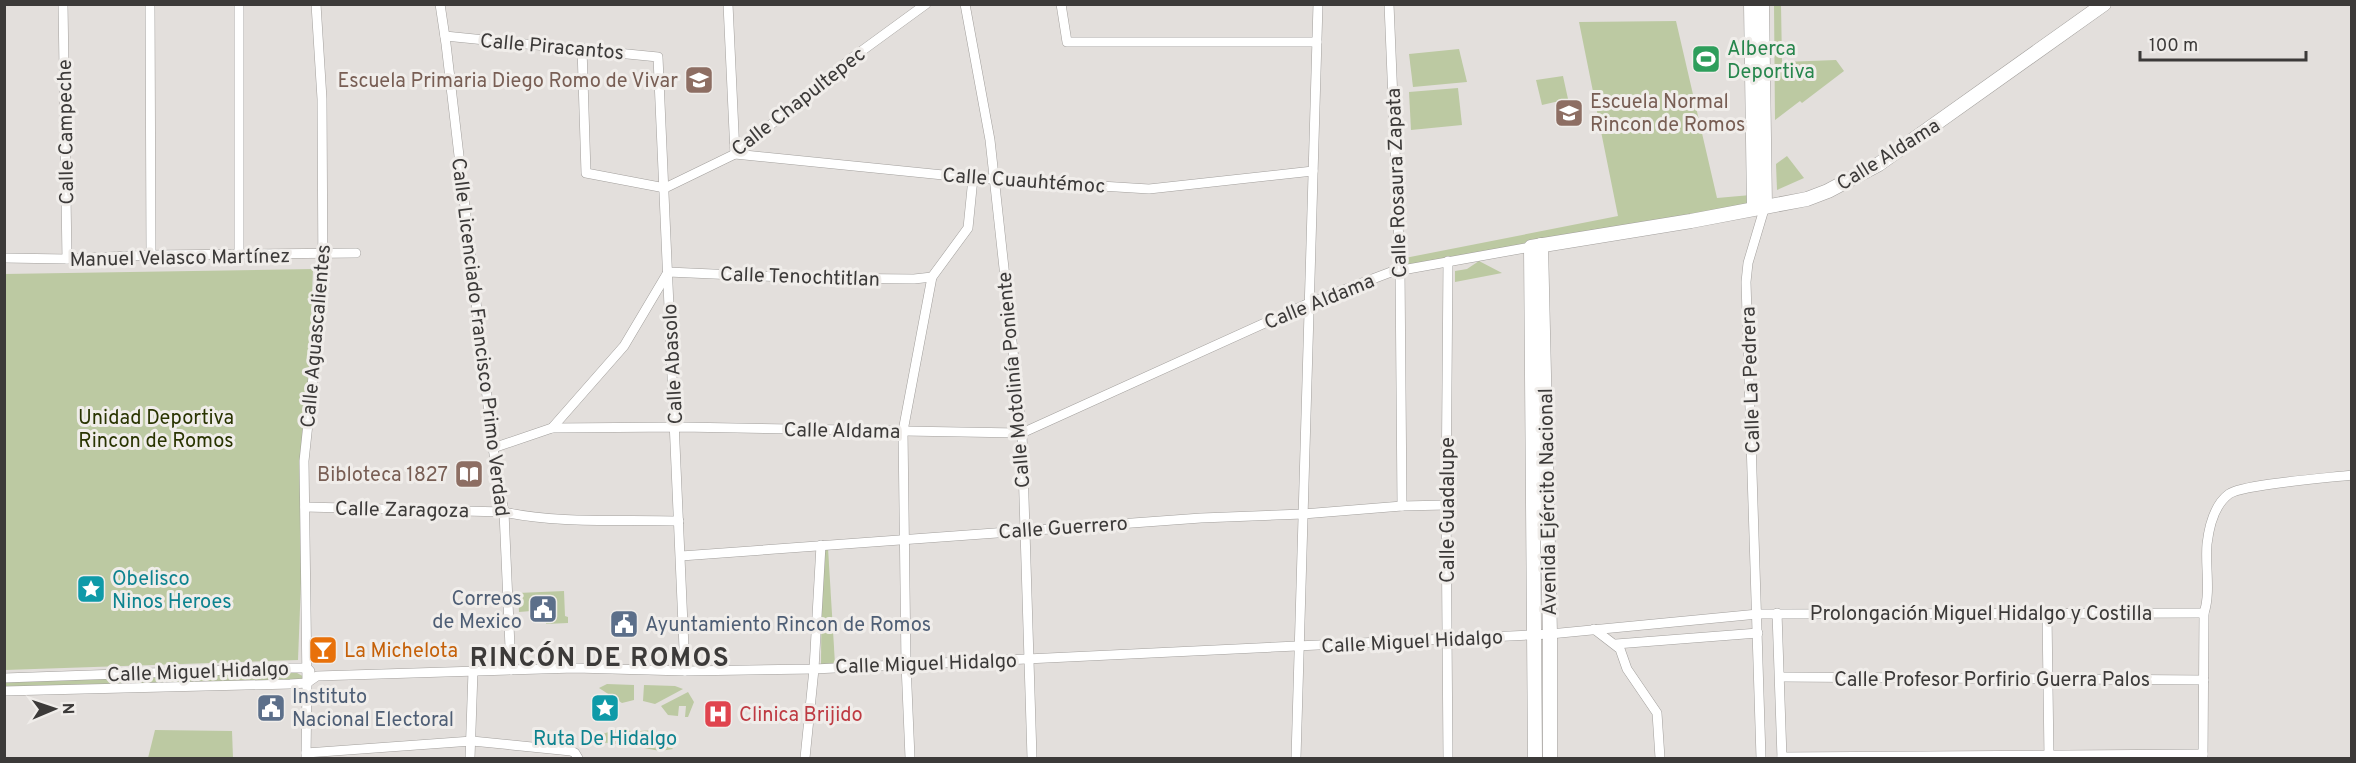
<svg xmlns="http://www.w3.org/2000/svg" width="2356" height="763" viewBox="0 0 2356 763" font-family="Overpass,sans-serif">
	<rect width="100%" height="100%" fill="#e3dfdc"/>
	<g fill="#bcc9a2">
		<polygon points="1774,5 1781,5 1782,62 1836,60 1844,71 1802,103 1800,101 1775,120"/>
		<polygon points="1676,21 1717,198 1751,195 1753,205 1406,266 1405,258 1618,216 1579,22"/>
		<polygon points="1459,49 1467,82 1413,87 1409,54"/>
		<polygon points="1720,50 1720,65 1693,68 1692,54"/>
		<polygon points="1563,76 1568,99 1542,105 1536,80"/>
		<polygon points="1458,88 1462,125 1411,130 1409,92"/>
		<polygon points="1787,156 1804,178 1777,190 1776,164"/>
		<polygon points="1479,261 1502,273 1455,282 1455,271 1467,269"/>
		<polygon points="313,269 298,660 5,670 4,274"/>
		<polygon points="822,548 828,548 835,664 821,664"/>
		<polygon points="564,591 565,616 568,617 568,623 546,624 546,618 555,617 553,596 532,597 531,611 519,612 518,593"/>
		<polygon points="290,669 306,678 290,683 5,689 4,679"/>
		<polygon points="607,684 634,685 634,700 622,703 599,688"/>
		<polygon points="644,685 675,686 683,689 655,704 643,701"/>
		<polygon points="688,692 694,702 688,717 685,717 686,706 679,706 678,716 668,715 661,706"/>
		<polygon points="620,728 631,731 631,739 624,745 600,742 594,737"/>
		<polygon points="155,730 232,731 233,758 148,758"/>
		<polygon points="654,730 673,749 660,751 644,748 644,744 639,741 640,731"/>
	</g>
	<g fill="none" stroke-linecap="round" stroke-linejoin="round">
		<g stroke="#a29f9c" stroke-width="10">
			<g id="street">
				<polyline points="63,4 67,259"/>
				<polyline points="150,4 151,255"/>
				<polyline points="239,4 239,255"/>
				<polyline points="440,4 446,44 493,448 504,512 511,670"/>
				<polyline points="728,4 735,154 973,178 1149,189 1313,171"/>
				<polyline points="965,4 990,140 1022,433 1032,758"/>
				<polyline points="1061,4 1067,42 1317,42"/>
				<polyline points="1389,4 1400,269 1402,506"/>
				<polyline points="445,36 658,57 685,671"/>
				<polyline points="582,48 586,173 665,188 735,154 852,58 926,4"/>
				<polyline points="4,258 67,259 151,255 356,253"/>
				<polyline points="552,428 624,346 668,272 805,278 914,279 932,277"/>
				<polyline points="493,448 552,428 681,427 1022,433 1309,303 1391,272 1531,247"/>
				<path d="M305,507L504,512C559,524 623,519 679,521"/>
				<polyline points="681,556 1201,518 1303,514 1402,506 1446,505"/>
				<polyline points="1777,613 1782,758"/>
				<polyline points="2047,614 2049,758"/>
				<polyline points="1594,629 1620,649 1627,669 1657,713 1660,758"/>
				<polyline points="1616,644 1758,633"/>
				<polyline points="1780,677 2204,680"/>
				<polyline points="4,678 291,668 307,668 310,671"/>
				<polyline points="4,691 290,684 307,683 317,676 575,668 685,671 814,669 1550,634 1758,614 2204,613"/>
				<polyline points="306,753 472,741 571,751 575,753 578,758"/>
				<polyline points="1782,757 2203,754"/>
				<polyline points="306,758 307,683 304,461 323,283 322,99 316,4"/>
				<polyline points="470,758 473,671"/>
				<polyline points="805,758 814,669 821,545"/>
				<polyline points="910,758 906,664 903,431 932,277 968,228 973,178"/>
				<polyline points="1296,758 1318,4"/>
				<polyline points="1448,758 1446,505 1448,261"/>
				<polyline points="1761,758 1746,282 1748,263 1765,206"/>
				<path d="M2203,758L2204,613C2211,592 2205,566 2207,544C2209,527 2214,505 2229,494C2243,484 2328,478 2352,475"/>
			</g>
		</g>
		<g stroke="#a29f9c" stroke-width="15">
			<g id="secondary">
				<polyline points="1751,4 1754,207"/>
				<polyline points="1762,4 1765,206"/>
				<polyline points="1541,245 1550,634 1550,758"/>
				<polyline points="1535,758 1531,247 1691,221 1807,199 1828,191 1879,164 2104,4"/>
			</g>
		</g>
		<use href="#street" stroke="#fff" stroke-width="9"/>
		<use href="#secondary" stroke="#fff" stroke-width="14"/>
	</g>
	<defs>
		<g id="stadium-square" transform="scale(1.5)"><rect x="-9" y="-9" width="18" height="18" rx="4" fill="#2e9e5b" stroke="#f0edea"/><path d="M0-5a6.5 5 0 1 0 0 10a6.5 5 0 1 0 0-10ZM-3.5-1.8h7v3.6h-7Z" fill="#fff"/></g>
		<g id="school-square" transform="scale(1.5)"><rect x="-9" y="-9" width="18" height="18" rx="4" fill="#8d6e63" stroke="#f0edea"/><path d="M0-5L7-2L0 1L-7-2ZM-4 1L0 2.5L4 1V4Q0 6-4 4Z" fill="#fff"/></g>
		<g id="university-square" transform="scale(1.5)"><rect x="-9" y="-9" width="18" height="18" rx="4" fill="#8d6e63" stroke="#f0edea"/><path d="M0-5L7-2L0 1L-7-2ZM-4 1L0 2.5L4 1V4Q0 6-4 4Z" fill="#fff"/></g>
		<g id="library-square" transform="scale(1.5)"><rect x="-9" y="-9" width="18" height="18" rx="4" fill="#8d6e63" stroke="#f0edea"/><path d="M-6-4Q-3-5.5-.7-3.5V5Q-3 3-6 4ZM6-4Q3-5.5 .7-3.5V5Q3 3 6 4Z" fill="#fff"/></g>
		<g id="sight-square" transform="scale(1.5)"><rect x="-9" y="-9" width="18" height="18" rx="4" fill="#0f9aa8" stroke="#f0edea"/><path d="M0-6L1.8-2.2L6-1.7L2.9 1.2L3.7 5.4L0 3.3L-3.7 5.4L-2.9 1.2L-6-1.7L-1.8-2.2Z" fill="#fff"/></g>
		<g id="civic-square" transform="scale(1.5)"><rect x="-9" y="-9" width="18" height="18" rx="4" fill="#5c6f8a" stroke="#f0edea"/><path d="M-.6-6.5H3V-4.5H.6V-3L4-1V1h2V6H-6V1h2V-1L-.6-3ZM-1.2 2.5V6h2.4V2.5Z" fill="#fff"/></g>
		<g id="bar-square" transform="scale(1.5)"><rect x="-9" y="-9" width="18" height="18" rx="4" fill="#e8710a" stroke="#f0edea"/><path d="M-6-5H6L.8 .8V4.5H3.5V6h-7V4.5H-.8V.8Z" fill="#fff"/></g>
		<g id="hospital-square" transform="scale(1.5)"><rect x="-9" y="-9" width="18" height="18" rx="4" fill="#e0444e" stroke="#f0edea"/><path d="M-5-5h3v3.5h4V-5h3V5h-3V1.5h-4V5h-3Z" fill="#fff"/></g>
	</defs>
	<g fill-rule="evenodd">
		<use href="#stadium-square" x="1706" y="59"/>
		<use href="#school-square" x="699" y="80"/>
		<use href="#university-square" x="1569" y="113"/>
		<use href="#library-square" x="469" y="474"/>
		<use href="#sight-square" x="91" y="589"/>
		<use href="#civic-square" x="543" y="609"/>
		<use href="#civic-square" x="624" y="624"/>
		<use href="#bar-square" x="323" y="650"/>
		<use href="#civic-square" x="271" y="708"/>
		<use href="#sight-square" x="605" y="708"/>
		<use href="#hospital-square" x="718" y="714"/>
	</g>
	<g text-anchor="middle" stroke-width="6" stroke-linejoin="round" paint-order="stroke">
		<g font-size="20" fill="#3c3a39" stroke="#f0edea">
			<text transform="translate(552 46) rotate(5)" y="7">Calle Piracantos</text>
			<text transform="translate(798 101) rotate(-38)" y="7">Calle Chapultepec</text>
			<text transform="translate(65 132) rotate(-91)" y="7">Calle Campeche</text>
			<text transform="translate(1888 154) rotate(-32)" y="7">Calle Aldama</text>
			<text transform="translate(1024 180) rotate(4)" y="7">Calle Cuauhtémoc</text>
			<text transform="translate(1396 183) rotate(-92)" y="7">Calle Rosaura Zapata</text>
			<text transform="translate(180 257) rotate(-1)" y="7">Manuel Velasco Martínez</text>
			<text transform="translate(800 276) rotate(2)" y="7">Calle Tenochtitlan</text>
			<text transform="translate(1319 301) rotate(-22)" y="7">Calle Aldama</text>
			<text transform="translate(315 336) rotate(-85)" y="7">Calle Aguascalientes</text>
			<text transform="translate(481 337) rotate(83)" y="7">Calle Licenciado Francisco Primo Verdad</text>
			<text transform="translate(672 364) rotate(-93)" y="7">Calle Abasolo</text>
			<text transform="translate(1013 380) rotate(-95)" y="7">Calle Motolinía Poniente</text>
			<text transform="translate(1750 380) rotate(-92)" y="7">Calle La Pedrera</text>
			<text transform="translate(842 430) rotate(1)" y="7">Calle Aldama</text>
			<text transform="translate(1547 502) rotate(-91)" y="7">Avenida Ejército Nacional</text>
			<text transform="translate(402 509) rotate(1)" y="7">Calle Zaragoza</text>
			<text transform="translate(1447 510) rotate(-90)" y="7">Calle Guadalupe</text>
			<text transform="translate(1063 527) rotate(-4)" y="7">Calle Guerrero</text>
			<text x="1981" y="620">Prolongación Miguel Hidalgo y Costilla</text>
			<text transform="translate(1412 641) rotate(-3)" y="7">Calle Miguel Hidalgo</text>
			<text transform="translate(926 663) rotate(-2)" y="7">Calle Miguel Hidalgo</text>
			<text transform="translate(198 671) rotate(-2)" y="7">Calle Miguel Hidalgo</text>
			<text x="1992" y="686">Calle Profesor Porfirio Guerra Palos</text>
		</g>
		<g font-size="20" fill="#27864d" stroke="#f0edea" text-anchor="start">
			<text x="1727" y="55">Alberca<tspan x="1727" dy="23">Deportiva</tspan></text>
		</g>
		<g font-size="20" fill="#785e54" stroke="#f0edea" text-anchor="end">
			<text x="678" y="87">Escuela Primaria Diego Romo de Vivar</text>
			<text x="1590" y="108" text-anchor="start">Escuela Normal<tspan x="1590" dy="23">Rincon de Romos</tspan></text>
			<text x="448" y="481">Bibloteca 1827</text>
		</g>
		<g font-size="20" fill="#293401" stroke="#f0edea">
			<text x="156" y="424">Unidad Deportiva<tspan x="156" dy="23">Rincon de Romos</tspan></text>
		</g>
		<g font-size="20" fill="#0d838f" stroke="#f0edea" text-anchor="start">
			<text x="112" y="585">Obelisco<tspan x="112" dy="23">Ninos Heroes</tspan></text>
			<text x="605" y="745" text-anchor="middle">Ruta De Hidalgo</text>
		</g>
		<g font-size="20" fill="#4e5e75" stroke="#f0edea" text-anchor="start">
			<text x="522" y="605" text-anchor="end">Correos<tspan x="522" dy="23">de Mexico</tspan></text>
			<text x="645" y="631">Ayuntamiento Rincon de Romos</text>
			<text x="292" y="703">Instituto<tspan x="292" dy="23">Nacional Electoral</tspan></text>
		</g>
		<g font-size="20" fill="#c56008" stroke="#f0edea" text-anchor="start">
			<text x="344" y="657">La Michelota</text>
		</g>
		<g font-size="20" fill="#be3a42" stroke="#f0edea" text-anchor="start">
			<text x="739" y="721">Clinica Brijido</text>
		</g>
		<g font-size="26" font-weight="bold" letter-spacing="1.5" fill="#3c3a39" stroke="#f0edea">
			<text x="600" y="666">RINCÓN DE ROMOS</text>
		</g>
	</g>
	<rect width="2356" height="763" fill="none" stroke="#3c3a39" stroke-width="12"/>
	<g transform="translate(54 709) rotate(88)" stroke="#f0edea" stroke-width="4.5" paint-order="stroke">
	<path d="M0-4.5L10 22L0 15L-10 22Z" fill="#3c3a39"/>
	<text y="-9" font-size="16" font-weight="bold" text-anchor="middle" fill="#3c3a39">N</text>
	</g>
	<path d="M2140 51v9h166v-9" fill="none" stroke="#3c3a39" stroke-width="3"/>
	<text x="2149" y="51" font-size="18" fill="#3c3a39" stroke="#f0edea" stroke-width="4.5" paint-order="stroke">100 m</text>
</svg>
